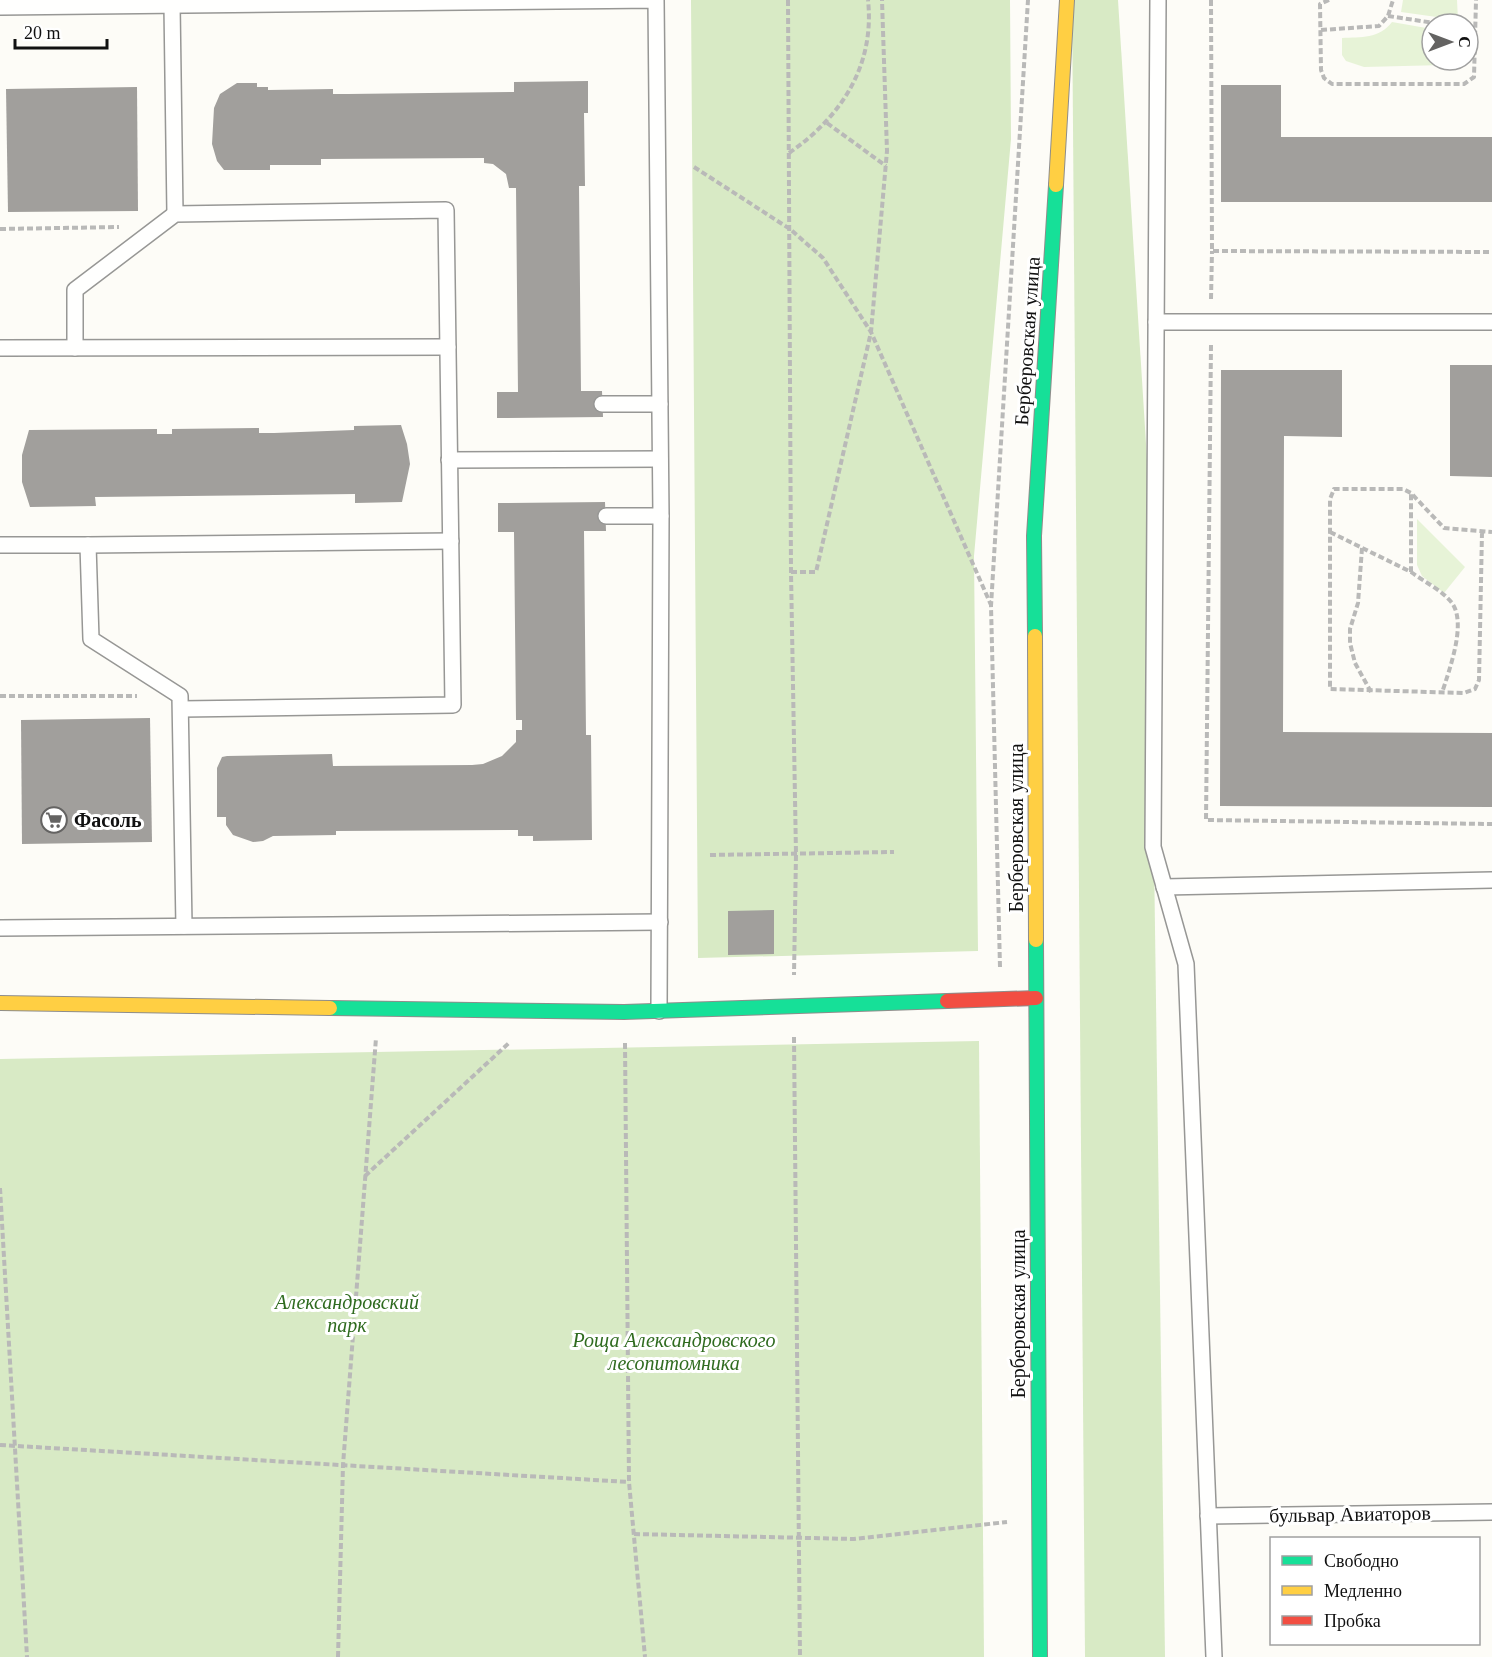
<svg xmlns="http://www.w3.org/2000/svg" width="1492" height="1657" viewBox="0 0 1492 1657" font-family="'Times New Roman',serif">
	<rect width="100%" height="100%" fill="#fdfcf7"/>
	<g fill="#e7f3d7">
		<polygon points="1403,0 1457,0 1458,20 1401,12"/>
		<path d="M1392,22L1432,29V60L1453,61L1444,65L1364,67L1346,61L1342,55V38C1361,37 1379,39 1392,22Z"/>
		<polygon points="1417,519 1465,567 1444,593 1422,576 1417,565"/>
	</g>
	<g fill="#d8eac5">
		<polygon points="691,0 1010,0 1011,139 974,556 978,951 698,958"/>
		<polygon points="1072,0 1118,0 1149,491 1165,1657 1085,1657"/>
		<polygon points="979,1041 984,1657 0,1657 0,1059"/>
	</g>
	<g fill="#a19f9c">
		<polygon points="588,81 588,113 584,113 585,186 579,186 581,391 602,391 603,417 497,418 497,392 518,392 516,188 509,188 506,174 493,164 484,163 484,158 321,159 321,165 270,165 270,170 224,170 217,161 212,144 214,108 220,94 237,83 257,83 257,87 268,87 268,90 333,89 333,94 348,94 514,92 514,82"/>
		<polygon points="1221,85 1281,85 1281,137 1492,137 1492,202 1221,202"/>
		<polygon points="137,87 138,211 8,212 6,89"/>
		<polygon points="1450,365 1492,365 1492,477 1450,476"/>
		<polygon points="1221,370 1342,370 1342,437 1284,436 1283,732 1492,733 1492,807 1220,806"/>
		<polygon points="401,425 407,444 410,464 402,502 355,503 355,494 95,497 96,506 30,507 22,482 22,455 29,430 157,429 157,434 172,434 172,429 259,428 259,433 274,433 354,430 354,426"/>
		<polygon points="605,502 606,531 584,531 586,735 591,735 592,840 533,841 533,836 518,836 518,830 336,831 336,835 273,836 263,841 253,842 233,835 226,825 226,817 217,817 217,768 222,757 227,756 332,754 333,766 472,765 483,764 502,756 516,742 516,730 522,730 522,720 516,720 514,532 498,532 498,503"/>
		<polygon points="150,718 152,842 22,844 21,720"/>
		<polygon points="774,910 774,954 728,955 728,911"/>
	</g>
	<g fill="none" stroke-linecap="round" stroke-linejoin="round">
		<g stroke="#979795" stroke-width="18">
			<g id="lane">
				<polyline points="1158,0 1153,847 1186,964 1214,1657"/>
				<polyline points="172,5 175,214"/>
				<polyline points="0,7 656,0 661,516 659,1011"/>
				<polyline points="1156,322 1492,322"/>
				<polyline points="0,348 448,347"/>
				<polyline points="75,348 75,290 175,214 446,210 453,705 181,709"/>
				<polyline points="602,404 660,404"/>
				<polyline points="449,460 660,459"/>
				<polyline points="606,516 661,516"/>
				<polyline points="0,545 88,545 91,639 180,696 184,926"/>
				<polyline points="88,545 451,541"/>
				<polyline points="1164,887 1492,880"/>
				<polyline points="0,928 660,922"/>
				<polyline points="1208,1516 1492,1512"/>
			</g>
		</g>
		<g stroke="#8e8d8b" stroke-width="16">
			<g id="fast">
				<polyline points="1035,636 1034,536 1056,185"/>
				<polyline points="1036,940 1040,1657"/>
				<polyline points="330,1008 624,1012 947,1001"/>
			</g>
		</g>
		<g stroke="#8e8d8b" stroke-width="16">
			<g id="slow">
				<polyline points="1056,185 1067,0"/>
				<polyline points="1035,636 1036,940"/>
				<polyline points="0,1003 330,1008"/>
			</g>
		</g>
		<g stroke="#8e8d8b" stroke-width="16">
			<polyline id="jam" points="947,1001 1036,998"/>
		</g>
		<g stroke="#b9b9b8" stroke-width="4" stroke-dasharray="6 3" stroke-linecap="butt">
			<polyline points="788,0 791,572 796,854 794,975"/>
			<polyline points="1211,0 1212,251 1492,252"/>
			<polyline points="1329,0 1320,4 1321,70 1324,78 1332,84 1464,84 1474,77 1476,0"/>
			<polyline points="1388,16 1441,24"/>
			<polyline points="1321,30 1379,26 1388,16 1393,0"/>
			<polyline points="827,123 886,166"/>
			<path d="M789,153C841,117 875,66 868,0"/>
			<polyline points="694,167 790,229 823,258 871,332 991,605"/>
			<polyline points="0,229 119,227"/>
			<polyline points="1211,299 1212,251"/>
			<polyline points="1211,345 1206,820 1492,824"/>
			<polyline points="1330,532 1411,572 1411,493"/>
			<polyline points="1482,532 1479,680 1475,689 1464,693 1330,689 1330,499 1334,489 1403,489 1411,493 1444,528 1492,532"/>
			<polyline points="1362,548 1358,603 1350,629 1350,643 1355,663 1371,692"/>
			<polyline points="791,572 816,572 871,332 887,151 882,0"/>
			<path d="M1411,572C1423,581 1443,591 1452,603C1467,624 1449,670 1442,693"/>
			<polyline points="0,696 137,696"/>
			<polyline points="710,855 894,852"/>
			<polyline points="1000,967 991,606 1028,0"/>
			<polyline points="794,1037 800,1657"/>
			<polyline points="625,1043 629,1482 645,1657"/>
			<polyline points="365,1176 510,1042"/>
			<polyline points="0,1188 27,1657"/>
			<polyline points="0,1445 629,1482"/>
			<polyline points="634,1534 854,1539 1007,1522"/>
			<polyline points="338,1657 343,1465 376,1038"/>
		</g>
		<use href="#lane" stroke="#fffffe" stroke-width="15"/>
		<use href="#fast" stroke="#16e098" stroke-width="14"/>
		<use href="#slow" stroke="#ffcf43" stroke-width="14"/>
		<use href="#jam" stroke="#f24e42" stroke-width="14"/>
	</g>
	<defs>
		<g id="supermarket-ring" transform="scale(1.35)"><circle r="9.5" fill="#fff" stroke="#646362" stroke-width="1.5"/><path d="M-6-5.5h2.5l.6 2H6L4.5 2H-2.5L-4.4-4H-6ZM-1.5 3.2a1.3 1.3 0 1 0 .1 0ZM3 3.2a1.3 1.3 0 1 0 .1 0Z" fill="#646362"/></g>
	</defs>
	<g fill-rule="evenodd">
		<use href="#supermarket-ring" x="54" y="820"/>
	</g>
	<g text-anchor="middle" stroke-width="6" stroke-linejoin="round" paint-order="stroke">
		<g font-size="20" fill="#111" stroke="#fff">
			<text transform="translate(1027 341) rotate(-86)" y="7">Берберовская улица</text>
			<text transform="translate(1016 828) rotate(-90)" y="7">Берберовская улица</text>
			<text transform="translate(1018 1314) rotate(-90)" y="7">Берберовская улица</text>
			<text transform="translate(1350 1514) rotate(-1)" y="7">бульвар Авиаторов</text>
		</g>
		<g font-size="20" font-weight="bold" fill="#111" stroke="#fff" text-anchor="start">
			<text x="74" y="827">Фасоль</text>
		</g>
		<g font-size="20" font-style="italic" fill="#2f6b1f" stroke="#fff">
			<text x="347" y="1309">Александровский<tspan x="347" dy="23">парк</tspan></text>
			<text x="674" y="1347">Роща Александровского<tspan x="674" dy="23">лесопитомника</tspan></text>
		</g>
	</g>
	<rect x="1270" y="1537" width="210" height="108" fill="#ffffff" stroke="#a0a0a0" stroke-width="1.5"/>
	<rect x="1282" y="1556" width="30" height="9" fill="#16e098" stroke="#a0a0a0" stroke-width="1.5"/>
	<text x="1324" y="1567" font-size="18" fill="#111111">Свободно</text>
	<rect x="1282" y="1586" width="30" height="9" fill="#ffcf43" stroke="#a0a0a0" stroke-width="1.5"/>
	<text x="1324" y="1597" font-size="18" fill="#111111">Медленно</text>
	<rect x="1282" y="1616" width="30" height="9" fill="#f24e42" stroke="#a0a0a0" stroke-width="1.5"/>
	<text x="1324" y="1627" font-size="18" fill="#111111">Пробка</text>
	<g transform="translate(1450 42) rotate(90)"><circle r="28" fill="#ffffff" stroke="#a0a0a0" stroke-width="1.5"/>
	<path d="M0-4.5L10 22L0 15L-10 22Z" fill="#646362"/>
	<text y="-9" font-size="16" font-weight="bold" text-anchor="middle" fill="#111111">С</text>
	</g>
	<path d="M15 39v9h92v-9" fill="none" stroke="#111111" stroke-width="3"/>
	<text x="24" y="39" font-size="18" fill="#111111" stroke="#ffffff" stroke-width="4.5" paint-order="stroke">20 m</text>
</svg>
